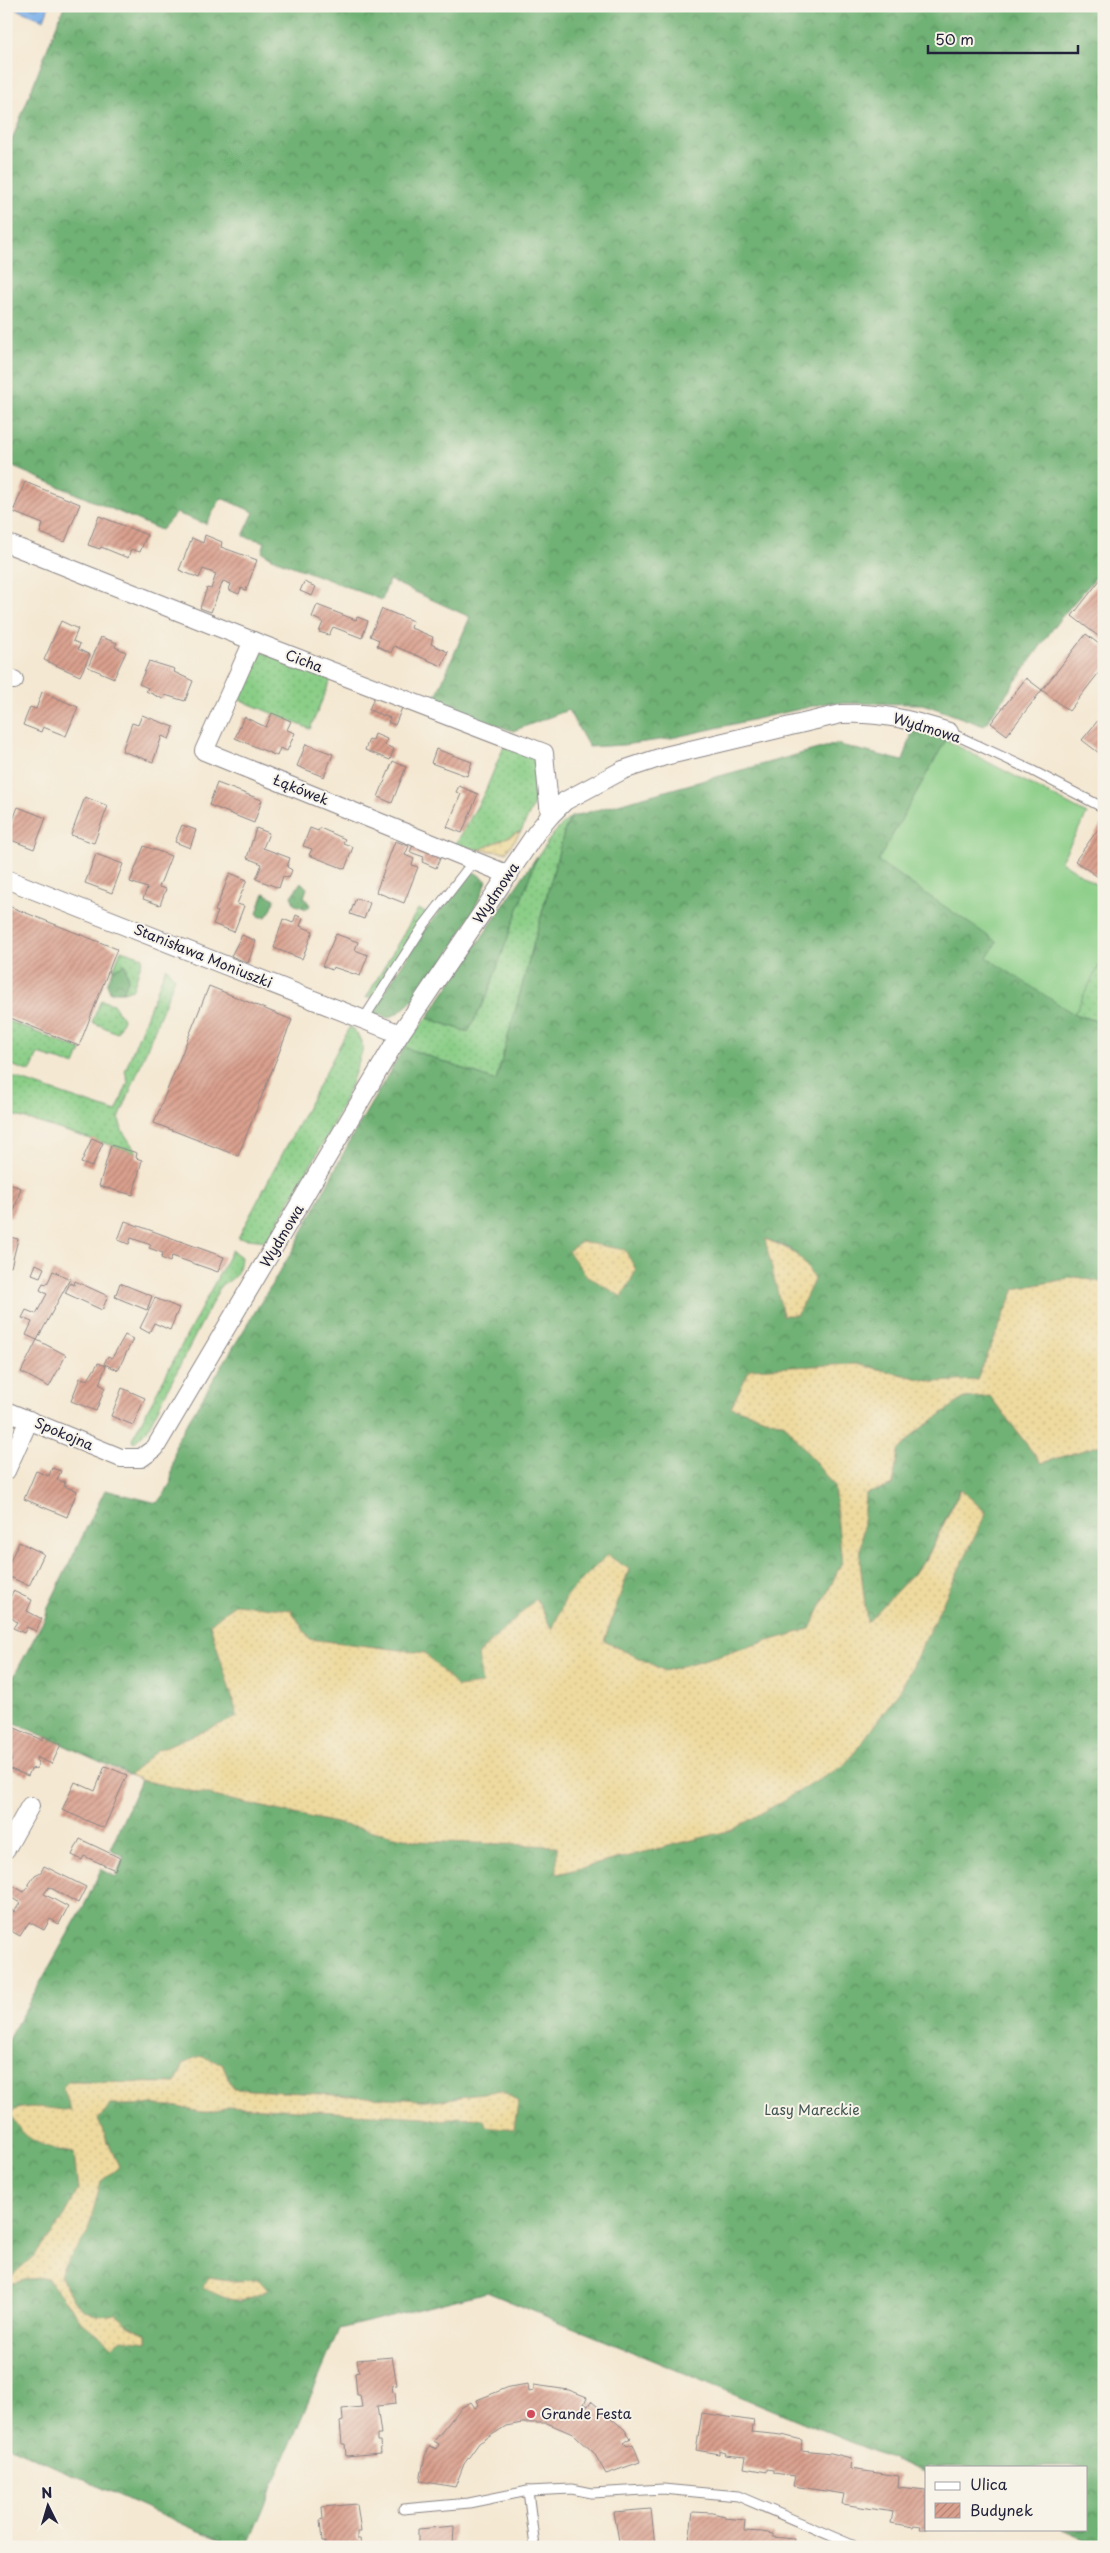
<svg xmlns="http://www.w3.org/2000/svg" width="1110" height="2553" viewBox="0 0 1110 2553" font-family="'Playpen Sans',sans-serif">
	<defs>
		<pattern id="grass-dots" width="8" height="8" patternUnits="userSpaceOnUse" patternTransform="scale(1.25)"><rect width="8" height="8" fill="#8ace87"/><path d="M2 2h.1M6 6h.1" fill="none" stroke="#77b175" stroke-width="1.8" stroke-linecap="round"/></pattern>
		<pattern id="forest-crowns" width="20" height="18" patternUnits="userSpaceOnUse" patternTransform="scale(1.25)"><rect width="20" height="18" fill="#6fb174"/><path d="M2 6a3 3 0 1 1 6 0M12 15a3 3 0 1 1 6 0" fill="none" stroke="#5b9060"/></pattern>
		<pattern id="sand-dots" width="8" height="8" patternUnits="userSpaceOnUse" patternTransform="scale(1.25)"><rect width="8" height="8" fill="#eeda9e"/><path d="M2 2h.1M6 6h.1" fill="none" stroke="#ccbb89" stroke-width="1.8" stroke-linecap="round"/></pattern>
		<pattern id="water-waves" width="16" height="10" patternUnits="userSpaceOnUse" patternTransform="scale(1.25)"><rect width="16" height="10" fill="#7cb1ea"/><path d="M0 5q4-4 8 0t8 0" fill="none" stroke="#6590bf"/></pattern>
		<pattern id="building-hatch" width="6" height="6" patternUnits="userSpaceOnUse" patternTransform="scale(1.25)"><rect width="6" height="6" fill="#daa08e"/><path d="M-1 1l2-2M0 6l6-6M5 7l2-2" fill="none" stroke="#b08275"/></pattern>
	</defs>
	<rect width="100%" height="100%" fill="#f7f3e8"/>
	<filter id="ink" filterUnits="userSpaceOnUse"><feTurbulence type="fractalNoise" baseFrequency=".02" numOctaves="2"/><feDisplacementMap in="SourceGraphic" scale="10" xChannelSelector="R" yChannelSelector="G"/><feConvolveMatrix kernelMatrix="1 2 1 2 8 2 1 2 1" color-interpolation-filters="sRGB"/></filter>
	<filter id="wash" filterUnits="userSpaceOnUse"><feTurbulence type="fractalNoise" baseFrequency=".0096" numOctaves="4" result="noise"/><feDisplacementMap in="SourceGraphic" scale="20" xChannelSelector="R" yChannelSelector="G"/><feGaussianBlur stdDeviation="1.12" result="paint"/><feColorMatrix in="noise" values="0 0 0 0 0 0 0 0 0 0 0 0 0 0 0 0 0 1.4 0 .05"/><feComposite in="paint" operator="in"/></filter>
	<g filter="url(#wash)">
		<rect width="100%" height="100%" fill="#f4e8d2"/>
		<g fill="url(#grass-dots)" stroke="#567861">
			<polygon points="254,649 331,679 310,729 235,698"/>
			<polygon points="504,746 532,755 540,767 534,804 521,831 479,850 456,844 484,794"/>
			<path d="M571,817L565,829L496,1081L404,1047L427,1018L468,1032C474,1020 482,1008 487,995C509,938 522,855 571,817Z"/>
			<polygon points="418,909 427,913 371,997 366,998"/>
			<polygon points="121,950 143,957 133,989 123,992 128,980 125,964 113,970"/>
			<polygon points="1101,960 1104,961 1104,1023 1074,1014"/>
			<polygon points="166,967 175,978 119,1119 122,1130 137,1153 6,1113 6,1075 116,1112 128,1082 125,1071"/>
			<polygon points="101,1000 113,1004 123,1019 117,1033 92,1022"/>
			<polygon points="6,1020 81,1050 75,1065 38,1054 30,1072 6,1063"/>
			<polygon points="350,1026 361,1039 363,1049 350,1087 329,1133 267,1241 238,1238"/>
			<path d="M232,1250L241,1257C240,1272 234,1280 221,1285L147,1430L134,1443L132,1439Z"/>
		</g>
		<g fill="url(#forest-crowns)" stroke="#486a58" fill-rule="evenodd">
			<polygon points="64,6 1104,6 1104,568 1059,620 984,726 923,704 827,703 667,739 623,745 589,747 568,710 513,731 433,703 470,617 389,580 382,600 274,559 262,552 265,542 243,536 254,512 221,498 206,524 176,513 161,530 6,464 6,155"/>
			<path d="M913,730L946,740L878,861L998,942L988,957L1074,1014L1104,1023V1283L1077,1277L1015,1289L977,1380L933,1382L856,1364L731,1407L785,1424L834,1486L842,1562L810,1629L665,1671L604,1641L629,1570L567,1595L552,1630L536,1599L482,1685L457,1687L425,1653L309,1639L291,1610L210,1624L238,1717L157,1750L130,1775L6,1719V1691L46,1616L48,1607L105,1490L157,1503L170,1486L176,1441L294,1248L354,1133L404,1047L496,1081L565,829L571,817L836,744L903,761ZM766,1239L791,1249L804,1299L797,1315Z"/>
			<polygon points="537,856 487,996 468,1032 427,1018"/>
			<path d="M473,871L487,881C471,920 427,1000 389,1018L371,1013L426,927Z"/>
			<polygon points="301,882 307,888 304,897 310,905 307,909 295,905 291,896"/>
			<polygon points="264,893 275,899 271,910 266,917 260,917 257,913"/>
			<polygon points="125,964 128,980 123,992 110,992 107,984 113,970"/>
			<path d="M990,1396L1041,1463L1104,1444V2547L1062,2529H1086V2467H926V2473L487,2292L339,2329L247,2547H239L196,2530L6,2445V2285L28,2279L47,2278L83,2323L122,2338L147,2342V2335L127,2324L116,2314C83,2321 74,2302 60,2276L101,2181L119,2167L98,2120L110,2105C130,2105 151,2104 172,2106C194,2109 206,2118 228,2106L425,2117L443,2121L457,2117L485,2119L514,2128L518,2102L502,2090L437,2101L233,2089L222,2063H184L176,2083L68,2082L63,2087L72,2111L33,2108L56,2151L74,2153L78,2190L63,2219L36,2254L6,2283V2043L87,1900L101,1869L116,1877L124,1856L110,1849L141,1780L418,1841L557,1846L558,1874L731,1830L846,1763L902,1687L986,1512L960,1489L926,1559L867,1624L860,1562L865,1494L893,1485L898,1451L917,1431L964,1398ZM208,2277L235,2281L259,2280L268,2290L239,2302Z"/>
		</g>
		<g fill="url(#sand-dots)" stroke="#887e6c">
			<polygon points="521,831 506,852 479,850"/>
			<path d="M765,1239C790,1249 802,1254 814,1280L797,1315H783Z"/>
			<polygon points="582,1242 625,1250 636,1270 622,1297 586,1275 568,1251"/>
			<polygon points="1077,1277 1104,1283 1104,1444 1041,1463 990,1396 964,1398 917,1431 898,1451 893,1485 865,1494 860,1562 867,1623 926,1560 961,1489 986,1513 902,1687 846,1764 732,1830 557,1874 557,1846 418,1841 141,1780 130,1775 157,1750 238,1717 210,1624 235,1604 291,1610 309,1639 425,1653 458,1687 482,1684 478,1654 536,1599 552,1630 567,1595 607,1555 629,1569 604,1641 665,1671 810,1629 842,1562 834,1486 785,1424 731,1407 750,1369 856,1364 933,1382 977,1380 1015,1289"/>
			<path d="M199,2056L222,2063L233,2089L437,2101L502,2090L518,2102L514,2129L486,2126L484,2119L457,2117L443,2121L425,2117L228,2106C206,2118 194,2109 172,2106C152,2104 130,2105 110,2105L98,2120L119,2167L101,2181L87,2234L64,2266L60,2276C73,2302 83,2321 116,2314L127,2324L147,2335V2342L122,2339L112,2346L83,2323L47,2278L28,2279L6,2285L16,2272L36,2254L63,2219L78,2190L74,2153C49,2149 18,2140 11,2112C27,2103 53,2109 71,2111L63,2087L68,2082L176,2083L184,2063Z"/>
			<path d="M208,2277L235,2281L259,2280L268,2290C236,2305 234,2302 203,2288Z"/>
		</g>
		<polygon fill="#8ace87" stroke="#567861" points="946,740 1087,814 1061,861 1104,890 1104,956 1074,1014 987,958 997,942 878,861"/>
		<polygon fill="url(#water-waves)" stroke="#4f6a92" points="8,6 49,6 44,20"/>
		<g id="blocks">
			<g fill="url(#building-hatch)">
				<polygon points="25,482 80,504 65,542 40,533 43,524 13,512"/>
				<polygon points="99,516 147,535 140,552 131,549 128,558 101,547 100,549 88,545"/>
				<polygon points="205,535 222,542 221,547 257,560 246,590 241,588 239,594 229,590 231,584 223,581 211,612 200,608 207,588 211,589 216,574 203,569 199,578 179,570 192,538 203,543"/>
				<polygon points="1104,575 1104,637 1102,639 1072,616"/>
				<polygon points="304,582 316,587 312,596 300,591"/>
				<polygon points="317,605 356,620 357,617 368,621 362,638 333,627 329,635 319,632 323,622 312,617"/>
				<polygon points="382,609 413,621 411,628 433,637 431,644 448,652 442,666 394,646 391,653 377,646 379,640 370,636"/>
				<polygon points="61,621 78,629 73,641 80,644 78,649 90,655 80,676 44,660"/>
				<polygon points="1086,634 1104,648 1104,666 1069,711 1042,690 1007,735 991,723 1026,678 1042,690"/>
				<polygon points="101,637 117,643 115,647 126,652 114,678 88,667"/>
				<polygon points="149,661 175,669 174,672 193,681 185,701 165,695 163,699 146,691 148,688 139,684"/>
				<polygon points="42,692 78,707 66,736 43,727 41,732 23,725 30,707 36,709"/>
				<polygon points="374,697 402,708 395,725 388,722 390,718 369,710"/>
				<polygon points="272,713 291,721 287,730 295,733 287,751 280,748 277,756 235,738 244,717 266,727"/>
				<polygon points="1104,713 1104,755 1103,756 1082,740"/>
				<polygon points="142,715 174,727 169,739 162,736 153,762 122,751 132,723 138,725"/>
				<polygon points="375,734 387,739 385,745 394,749 390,760 365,750 369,739 373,740"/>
				<polygon points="306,744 333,754 324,777 297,766"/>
				<polygon points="436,749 472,762 467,776 431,763"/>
				<polygon points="393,761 406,767 392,803 378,797"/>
				<polygon points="217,783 262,800 254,823 209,805"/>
				<polygon points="459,786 478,794 462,833 447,827 461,794 456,792"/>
				<polygon points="85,797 108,806 94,843 71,835"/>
				<polygon points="18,807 46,818 34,849 6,838"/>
				<polygon points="1104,821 1104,881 1075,861"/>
				<polygon points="182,825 196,830 190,848 175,842"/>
				<polygon points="256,828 269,833 263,848 290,858 287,867 292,870 289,878 283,876 279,888 256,879 262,864 247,858"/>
				<polygon points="310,828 318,831 320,828 345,839 343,843 353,847 345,869 309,855 312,849 303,846"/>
				<polygon points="395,841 409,846 405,855 414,859 412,865 418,867 404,903 376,892"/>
				<polygon points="414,843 442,854 436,868 422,862 424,857 410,852"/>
				<polygon points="144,846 171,856 159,887 166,889 160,905 143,899 147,888 130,882"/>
				<polygon points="96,854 123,864 112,893 85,883"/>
				<polygon points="230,873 247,880 237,904 244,906 234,932 213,924 218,912 215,911"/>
				<polygon points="356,898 370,903 364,919 350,914"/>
				<polygon points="6,905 117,949 79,1046 6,1016"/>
				<polygon points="296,915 303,918 300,926 313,931 302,959 274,948 283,919 293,923"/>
				<polygon points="336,934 358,942 355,950 368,955 360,976 333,967 332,970 322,966"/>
				<polygon points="242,935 256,941 248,963 231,956"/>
				<polygon points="209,986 292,1020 238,1156 154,1123"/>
				<polygon points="92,1138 103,1143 92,1167 81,1163"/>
				<polygon points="111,1145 137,1153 136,1158 142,1160 133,1195 99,1186"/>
				<polygon points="6,1183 21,1188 12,1217 6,1216"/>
				<polygon points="125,1221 224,1257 218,1272 172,1256 170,1262 161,1258 163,1253 149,1248 151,1245 131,1238 129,1244 118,1240"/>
				<polygon points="6,1236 18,1239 11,1267 6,1265"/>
				<polygon points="36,1264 44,1268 40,1277 32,1274"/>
				<polygon points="53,1271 70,1279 37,1340 26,1335 32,1322 22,1318 26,1310 36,1314 47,1294 40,1290 43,1283 47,1284"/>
				<polygon points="75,1281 108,1296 102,1310 65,1293 70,1283 74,1285"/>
				<polygon points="120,1283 152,1296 147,1310 115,1297"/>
				<polygon points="155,1298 179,1308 170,1330 154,1323 149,1333 140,1328"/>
				<polygon points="125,1335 133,1339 118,1370 104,1364 108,1356 112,1358"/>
				<polygon points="37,1340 66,1355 49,1387 21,1372"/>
				<polygon points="98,1363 106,1366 99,1384 105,1387 96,1411 71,1401 80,1378 88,1380"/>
				<polygon points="122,1388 145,1398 133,1425 111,1416"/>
				<polygon points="52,1468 61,1471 57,1480 65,1482 64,1486 77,1491 67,1517 24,1499 36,1471 49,1476"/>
				<polygon points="19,1542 44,1554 29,1586 6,1575 6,1560 10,1561"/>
				<polygon points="13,1591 32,1600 27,1611 42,1619 36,1631 27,1627 24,1633 13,1628 17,1622 6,1614 6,1597 10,1598"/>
				<polygon points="13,1727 42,1740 44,1736 61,1744 52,1764 36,1757 38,1764 37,1768 31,1769 28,1776 8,1768 12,1760 6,1757 6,1741"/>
				<polygon points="105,1766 127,1775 104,1828 62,1810 75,1782 95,1791"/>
				<polygon points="80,1839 120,1858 115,1870 84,1856 82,1860 72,1855"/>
				<polygon points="44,1866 86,1887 78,1903 49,1887 44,1894 68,1907 59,1924 50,1919 44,1930 29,1922 20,1936 6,1928 11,1919 6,1914 9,1909 14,1912 20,1903 7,1895 12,1885 24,1892 35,1875 41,1872"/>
				<polygon points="392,2357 397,2385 392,2386 393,2393 395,2392 396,2404 377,2406 381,2434 377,2434 377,2441 380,2441 381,2453 346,2456 345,2444 342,2444 340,2422 343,2421 342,2409 362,2407 360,2395 357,2395 355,2373 359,2372 357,2360"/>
				<polygon points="528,2384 529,2392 534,2391 534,2385 569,2390 587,2397 584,2404 588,2406 591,2401 624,2429 631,2438 624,2443 627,2446 633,2444 640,2462 606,2474 594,2453 575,2435 547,2423 522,2423 506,2426 479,2443 464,2464 455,2487 420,2481 425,2456 430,2446 437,2449 439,2444 434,2441 461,2408 471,2402 475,2408 479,2405 477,2400 509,2387"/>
				<polygon points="702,2413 754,2421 752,2432 782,2435 802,2440 801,2450 831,2453 851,2458 850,2469 899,2476 898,2487 926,2490 926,2529 920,2529 921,2526 914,2525 913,2527 891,2523 893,2512 842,2504 844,2494 793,2486 795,2476 774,2473 774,2470 767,2469 767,2472 744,2468 746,2457 725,2455 726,2453 719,2451 719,2454 696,2450"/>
				<polygon points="357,2504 361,2532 357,2532 357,2539 360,2539 361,2547 325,2547 325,2542 322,2542 320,2520 323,2519 322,2507"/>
				<polygon points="651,2509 655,2546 620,2547 614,2512"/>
				<polygon points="693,2512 712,2513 725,2516 725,2518 745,2520 744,2531 762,2532 773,2534 773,2537 794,2539 793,2547 688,2547"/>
				<polygon points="454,2526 453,2547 418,2547 418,2529"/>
			</g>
		</g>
	</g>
	<g filter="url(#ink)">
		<use href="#blocks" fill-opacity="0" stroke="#8b8586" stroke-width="1"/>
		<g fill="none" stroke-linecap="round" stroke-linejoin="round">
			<g stroke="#8b8586" stroke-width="11">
				<g id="lane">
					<polyline points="949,732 1033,771 1104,808"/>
					<polyline points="363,1020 424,925 475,859"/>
					<polyline points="528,2491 535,2547"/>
					<polyline points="403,2509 469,2503 528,2491 572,2489 592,2493 663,2489 738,2496 857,2547"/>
				</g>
			</g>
			<g stroke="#8b8586" stroke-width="20">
				<g id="street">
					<polyline points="6,543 253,641 544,753 550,816"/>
					<polyline points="253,641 204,751 509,875"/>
					<polyline points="6,678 14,680"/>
					<polyline points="6,879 400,1034"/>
					<path d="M6,1411L121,1458H141L155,1448L400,1034L536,833L550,816L565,801L623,770L665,756L841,714C882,712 911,720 949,732"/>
					<polyline points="6,1471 29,1420"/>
					<polyline points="6,1849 30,1806"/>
				</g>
			</g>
			<use href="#lane" stroke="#fff" stroke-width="9"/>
			<use href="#street" stroke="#fff" stroke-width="18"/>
		</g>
	</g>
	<circle fill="#d1495b" stroke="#f7f3e8" stroke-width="2" cx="531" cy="2414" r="5"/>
	<g text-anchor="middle" stroke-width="4" stroke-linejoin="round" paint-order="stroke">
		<g font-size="14" fill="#22223b" stroke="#f7f3e8">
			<text transform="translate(304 661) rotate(21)" y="5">Cicha</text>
			<text transform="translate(927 728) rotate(17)" y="5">Wydmowa</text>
			<text transform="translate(301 790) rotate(22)" y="5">Łąkówek</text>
			<text transform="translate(496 893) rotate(-56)" y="5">Wydmowa</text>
			<text transform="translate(203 956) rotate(22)" y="5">Stanisława Moniuszki</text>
			<text transform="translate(282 1236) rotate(-59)" y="5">Wydmowa</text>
			<text transform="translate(64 1434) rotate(23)" y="5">Spokojna</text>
		</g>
		<g font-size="14" fill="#415652" stroke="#f7f3e8">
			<text x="812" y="2115">Lasy Mareckie</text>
		</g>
		<g font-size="14" fill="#22223b" stroke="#f7f3e8" text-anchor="start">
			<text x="541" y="2419">Grande Festa</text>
		</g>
	</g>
	<rect width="1110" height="2553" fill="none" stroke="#f7f3e8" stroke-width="25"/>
	<rect x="925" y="2466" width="162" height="65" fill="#f7f3e8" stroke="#a29fa3"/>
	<rect x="935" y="2482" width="25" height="8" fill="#ffffff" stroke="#a29fa3"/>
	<text x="970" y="2490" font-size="15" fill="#22223b">Ulica</text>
	<rect x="935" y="2503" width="25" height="15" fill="url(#building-hatch)" stroke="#a29fa3"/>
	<text x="970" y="2516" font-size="15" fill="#22223b">Budynek</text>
	<g transform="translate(48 2506) rotate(355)" stroke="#f7f3e8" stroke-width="4" paint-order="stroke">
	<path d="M0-4L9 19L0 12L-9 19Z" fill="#22223b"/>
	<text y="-8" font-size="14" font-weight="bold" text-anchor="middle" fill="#22223b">N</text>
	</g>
	<path d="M928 45v8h150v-8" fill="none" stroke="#22223b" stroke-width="2.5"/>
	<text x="935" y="45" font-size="15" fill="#22223b" stroke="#f7f3e8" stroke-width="4" paint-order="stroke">50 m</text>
</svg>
